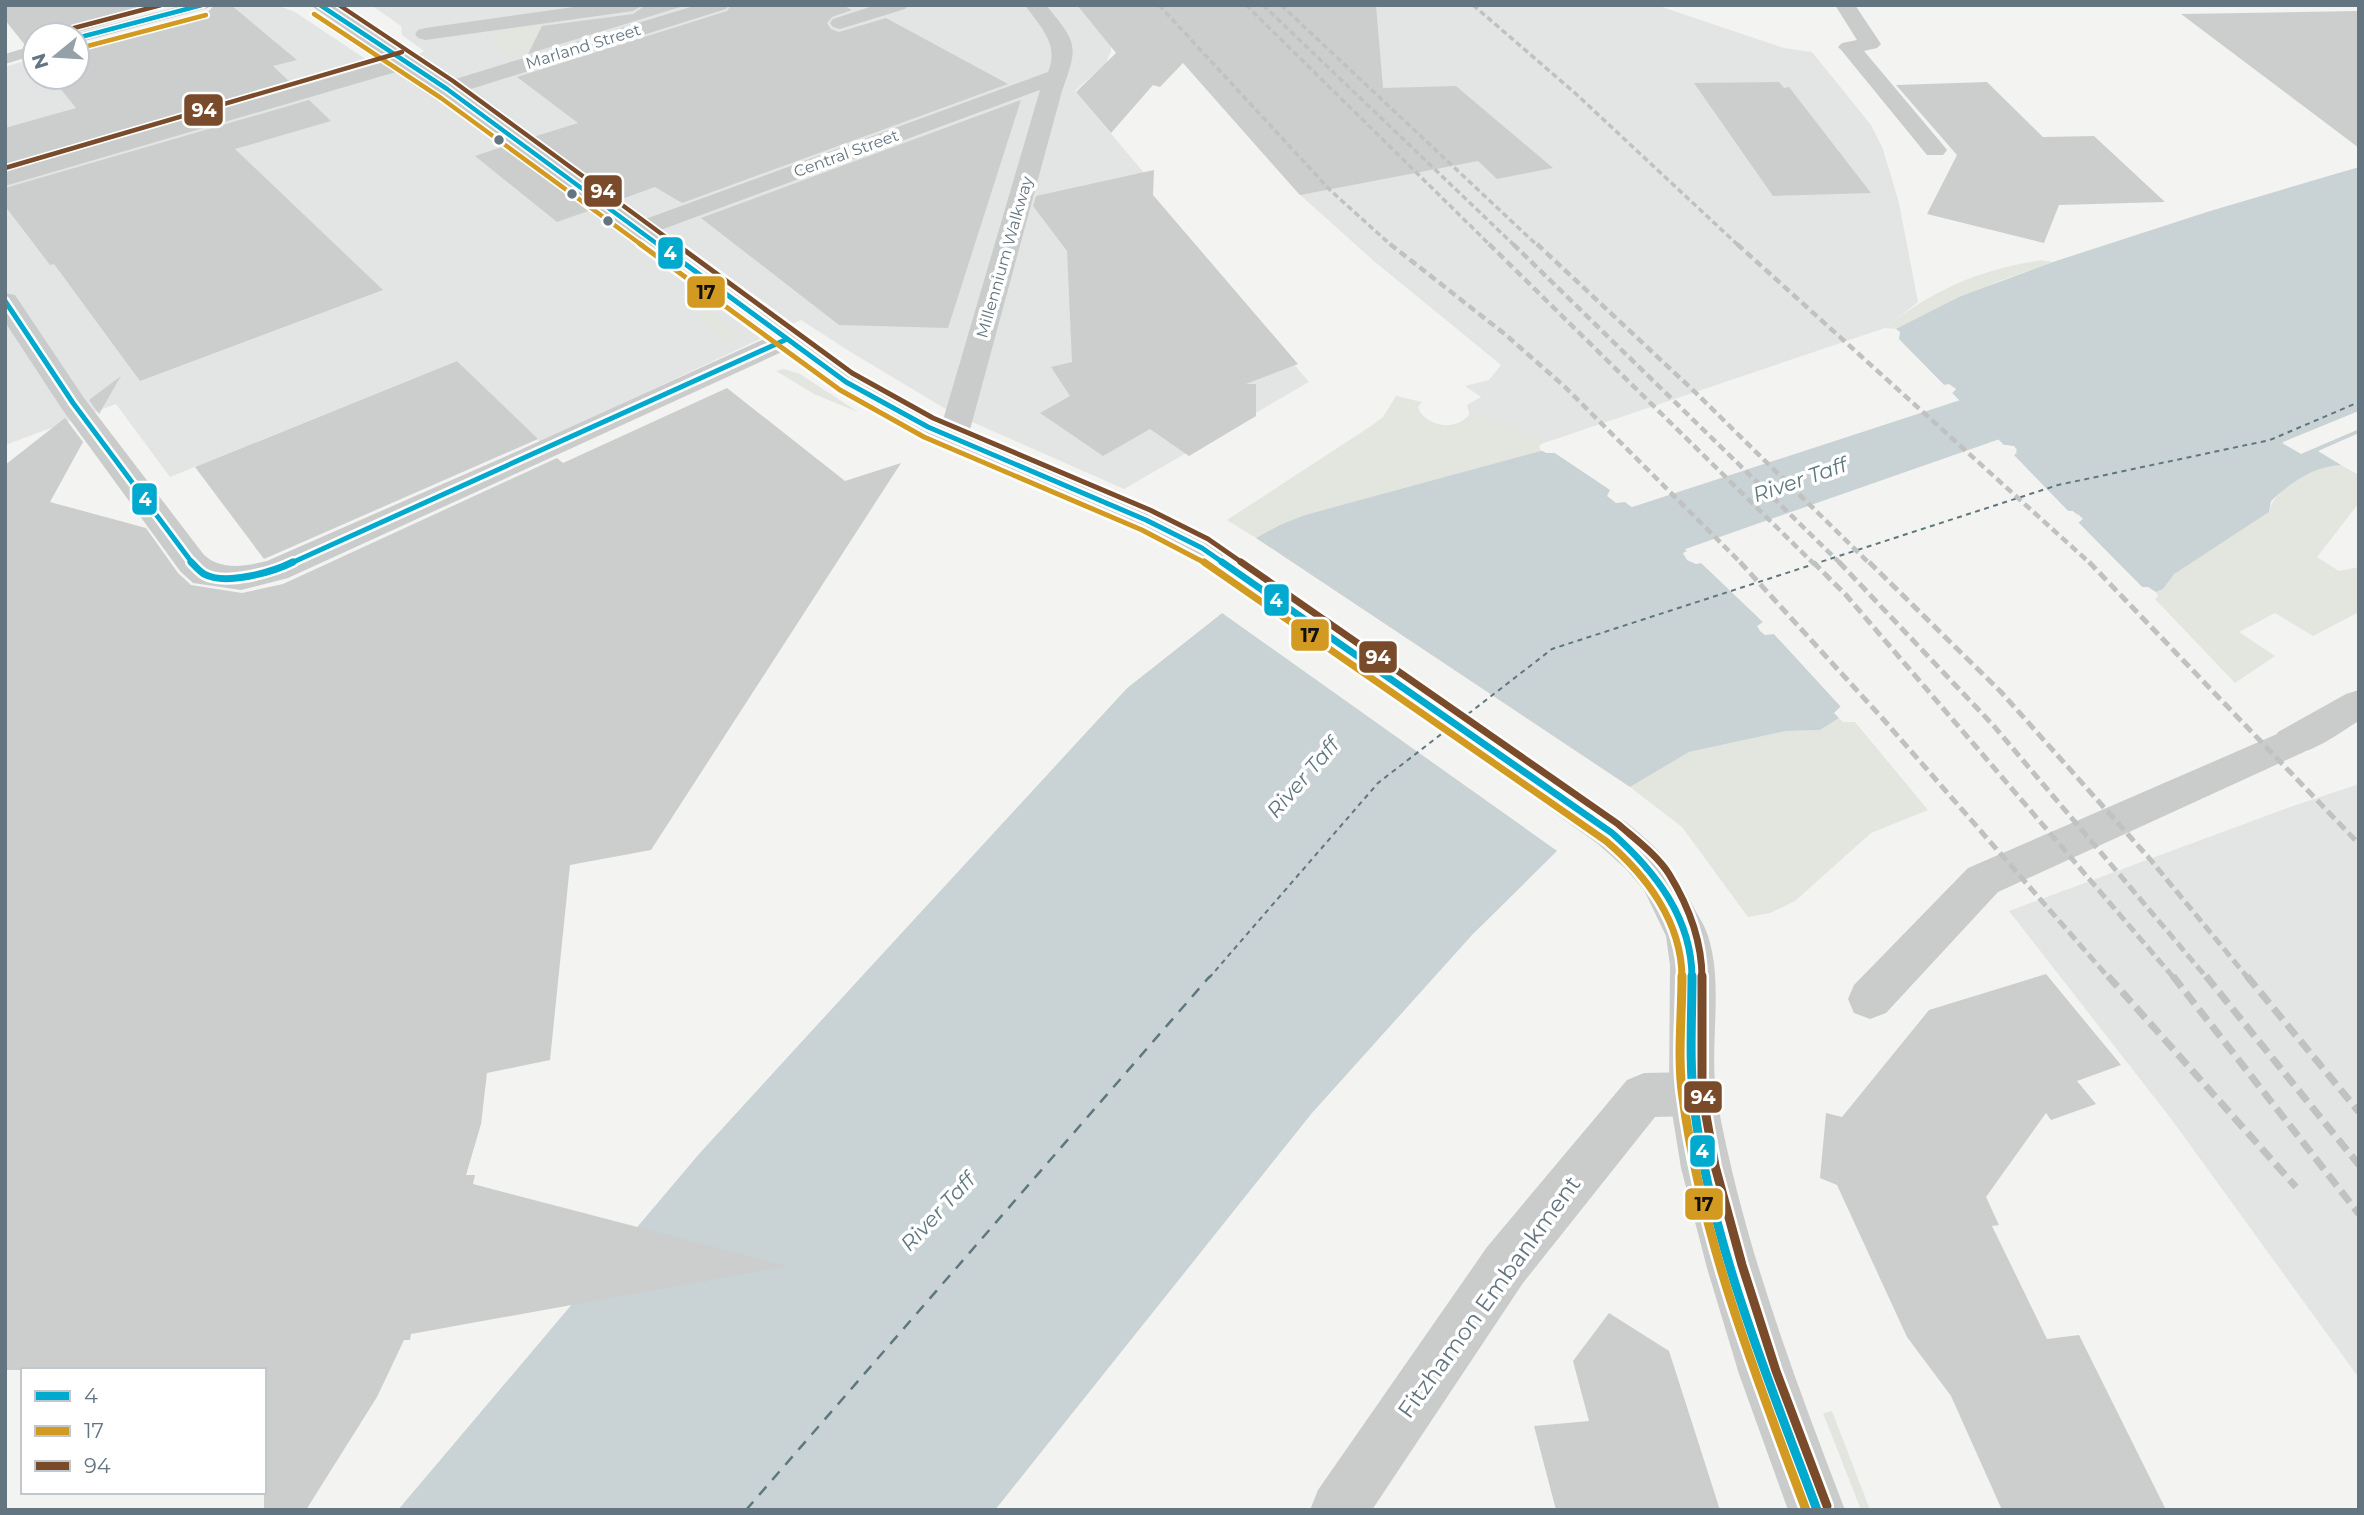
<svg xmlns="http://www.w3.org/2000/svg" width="2364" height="1515" viewBox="0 0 2364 1515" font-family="Montserrat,sans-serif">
	<rect width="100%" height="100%" fill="#f3f3f1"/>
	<g fill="#e3e5e4">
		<polygon points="236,5 276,5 295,12 367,60 378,64 405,62 424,51 402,35 401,26 374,7 363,5 1077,5 1111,29 1111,51 1106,63 1075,91 1150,180 1150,195 1309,382 1124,489 954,414 849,351 801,320 540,442 457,361 170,477 116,404 5,445 5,67 35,58 35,77 77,77 166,22"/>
		<polygon points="1152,5 1656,5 1784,48 1812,52 1871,125 1883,149 1899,203 1918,302 1885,328 1544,443 1469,412 1467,405 1481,397 1465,386 1489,380 1501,365 1375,262 1298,193 1190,71 1205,69"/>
		<polygon points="2359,784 2359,1378 2172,1120 2009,911 2293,806"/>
	</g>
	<g fill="#e2e6df">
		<polygon points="620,18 586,35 512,57 505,58 498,49 496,33 502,29"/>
		<path d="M2041,260L2053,262L1997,282L1896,329L1885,328C1934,289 1979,270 2041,260Z"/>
		<polygon points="706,308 737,333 735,340 732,342 699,318 697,312"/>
		<polygon points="784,369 800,374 858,412 816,395 776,371"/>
		<path d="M1396,396L1422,402L1418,407L1420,412C1432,428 1456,430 1469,415V412L1537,437L1544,443L1539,446L1541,451L1530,456L1305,515L1256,538L1227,520L1371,426L1383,417Z"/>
		<path d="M2331,465H2341L2359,475V503L2317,557L2339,571L2359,567V612L2313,636L2275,613L2239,632L2275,656L2235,683L2155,599L2158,597L2156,592L2163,589L2173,574L2269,512C2274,488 2309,471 2331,465Z"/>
		<polygon points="1839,718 1843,722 1855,722 1928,810 1871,833 1795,901 1770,913 1748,917 1682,827 1630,787 1689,752 1786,731 1820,730"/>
		<polygon points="1832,1411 1870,1510 1861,1510 1823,1413"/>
	</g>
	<g fill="#c9d2d4">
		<path d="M2359,167V411L2283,442L2301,453L2359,429V433L2318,451L2341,465C2314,466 2290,483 2271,501L2269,512L2174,574L2163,589L2156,592L2148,587H2142L2078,522L2082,519L2073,511H2068L2013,455L2017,453L2008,445H2004L1952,393L1956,389L1949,384L1944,385L1898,339L1900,332L1896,329L1959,297L2053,262L2207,212Z"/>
		<polygon points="1541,451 1555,453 1611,490 1611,499 1625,502 1688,551 1683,554 1696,564 1701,562 1763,622 1760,631 1774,634 1841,707 1835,713 1839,718 1820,730 1786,731 1689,752 1630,787 1557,851 1472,935 1312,1113 995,1510 398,1510 699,1154 917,915 1127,688 1222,613 1217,610 1256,538 1280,525 1305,515"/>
	</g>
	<g fill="#f3f3f1">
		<polygon points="1893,328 1900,332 1899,339 1944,385 1956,389 1952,393 2003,445 2014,446 2017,450 2014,455 2068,511 2079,515 2083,519 2078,523 2142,587 2148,587 2157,595 2140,590 2076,525 2077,518 2066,514 2010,457 2012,450 2001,448 1949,395 1951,389 1942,387 1896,341 1897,335"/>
		<polygon points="2359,411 2359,414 2290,443 2301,450 2359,425 2359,429 2301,454 2282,443"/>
		<polygon points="1540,449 1557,450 1613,488 1613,496 1618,499 1627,499 1690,549 1689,557 1703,560 1766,620 1763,628 1776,631 1844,704 1844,708 1839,713 1841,720 1834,713 1841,706 1774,634 1765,635 1760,631 1757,626 1763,622 1701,563 1696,564 1687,560 1683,553 1687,551 1626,502 1616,503 1611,499 1607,496 1610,490 1555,453 1546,453"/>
		<polygon points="1253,536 1633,789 1560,853 1222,613 1127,688 714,1137 715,1132 1125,686 1216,613 1214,608"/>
	</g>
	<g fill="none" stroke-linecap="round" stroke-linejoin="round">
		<polygon fill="#c9d2d4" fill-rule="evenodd" points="2359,252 2359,298 2088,408 1674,553 1620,578 1566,612 1534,621 1502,612 1489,590 1502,568 1558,536 1614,513 2034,376 2335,258"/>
		<g stroke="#5f777f" stroke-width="2" stroke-dasharray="5 4.5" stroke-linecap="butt">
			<polyline points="1468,714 1552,649 2058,485 2270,440 2359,402"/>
			<polyline points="1209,978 1378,783 1444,732"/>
		</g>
		<polyline stroke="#5f777f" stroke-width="2.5" stroke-dasharray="11 9" stroke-linecap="butt" points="746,1510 1210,976"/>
	</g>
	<g fill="#cccece">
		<polygon points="5,5 173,5 68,35 35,35 35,43 25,45 5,20"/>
		<polygon points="214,5 231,5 297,60 273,66 293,85 5,168 5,128 76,108 51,77 77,77 77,45 209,11"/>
		<polygon points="646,5 687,5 528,54 542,26 633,14"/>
		<polygon points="731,5 843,5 852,10 832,17 827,23 831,29 839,32 886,18 1008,84 682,203 655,187 619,200 533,137 578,123 517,77 727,11"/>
		<polygon points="1077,5 1376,5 1383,88 1456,86 1553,168 1497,179 1478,161 1300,195 1183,63 1160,87 1153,85 1111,133 1076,92 1116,53"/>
		<polygon points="2359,11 2359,148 2181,14"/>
		<polygon points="1779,82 1784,88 1789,87 1871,193 1773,196 1694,83"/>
		<polygon points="1987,82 2043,137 2094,136 2165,202 2059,205 2044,243 1927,214 1957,155 1896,85"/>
		<polygon points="309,100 331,121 235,149 383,290 140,381 54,264 50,265 5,206 5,188"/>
		<polygon points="1021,100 948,328 839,325 701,218"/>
		<polygon points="505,146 591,210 557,222 475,156"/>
		<polygon points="1154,170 1153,195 1298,364 1246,384 1256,384 1256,416 1189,456 1150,429 1103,456 1040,413 1070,396 1051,367 1072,362 1067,251 1033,206 1036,196"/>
		<polygon points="457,361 538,439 264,559 195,467"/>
		<polygon points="121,376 99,414 89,400"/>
		<polygon points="727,388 845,481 901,463 651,850 570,865 550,1060 487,1073 481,1124 466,1175 475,1175 473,1184 787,1266 411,1334 410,1340 404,1340 377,1397 306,1510 264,1510 264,1370 5,1370 5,465 65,418 83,442 50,502 146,528 178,573 191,585 242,593 283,584 557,458 563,463"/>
		<polygon points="2046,974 2121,1065 2077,1081 2096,1104 2051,1120 2046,1113 1986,1197 1999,1225 1992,1226 2047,1339 2079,1335 2166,1510 2002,1510 1951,1396 1907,1337 1837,1185 1820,1178 1826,1113 1842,1117 1929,1010"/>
		<polygon points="1609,1313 1669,1351 1720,1510 1556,1510 1534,1426 1589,1421 1573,1361"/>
	</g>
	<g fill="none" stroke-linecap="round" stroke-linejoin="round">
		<g fill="#cacccc" fill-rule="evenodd">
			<polygon points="184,5 211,5 208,8 77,43 77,35 71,35"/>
			<polygon points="35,45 35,55 5,64 5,54"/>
		</g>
		<g fill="#cacccc" fill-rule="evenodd">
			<polygon points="588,5 643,5 633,11 425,40 418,38 415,34 418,30 425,28"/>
			<polygon points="697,5 729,5 726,9 455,94 439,94 436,89 439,84"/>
			<polygon points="876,5 908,5 905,9 840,29 833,27 830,23 833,19"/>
			<path d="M1025,5H1046C1077,43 1079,45 1062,91L968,437L964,444L953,446L942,444L938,437L1040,90L647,235L638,238L629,235L625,230L629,225L1048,72C1060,44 1040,27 1025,5Z"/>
			<polygon points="2291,728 2304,732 2310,742 2304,752 1998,892 1886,1013 1870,1019 1854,1013 1848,999 1854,985 1968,868"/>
		</g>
		<g fill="#cacccc" fill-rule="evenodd">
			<polygon points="1835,5 1855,5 1881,44 1877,48 1864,51 1943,145 1947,150 1943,155 1927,155 1842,51 1838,47 1842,43 1857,40"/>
			<polygon points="405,56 413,57 416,62 413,67 5,186 5,171"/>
			<path d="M5,293L15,295L84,398L204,555C222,571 245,566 267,561L520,450L775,334L785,332L795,334L799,340L795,346L288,578L241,590L193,583L180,571L62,409L5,322Z"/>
			<path d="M2359,690V721C2335,735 2305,761 2278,752L2272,742L2278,732L2346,694Z"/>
			<polygon points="1692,1072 1709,1079 1715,1094 1709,1109 1692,1116 1655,1117 1523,1283 1372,1510 1310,1510 1318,1490 1487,1247 1627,1080 1644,1073"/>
		</g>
		<path fill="#cacccc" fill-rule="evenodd" d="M310,5H334L455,84L856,376L939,420L1158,512L1214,540L1626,822C1663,852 1673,865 1694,908C1699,917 1705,926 1708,936C1725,988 1707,1052 1718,1105C1744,1245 1794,1377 1845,1510H1788L1739,1374L1707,1268L1681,1168L1669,1094L1670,965L1666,936L1644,890L1626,869L1598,844L1426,721L1190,556L1134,528L917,434L836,388L439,94Z"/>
		<g stroke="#c0c1c1" stroke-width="3.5" stroke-dasharray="6 3.5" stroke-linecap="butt">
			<polyline points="1159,5 1330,190 1392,246"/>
			<polyline points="1246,5 1491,246"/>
			<polyline points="1263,5 1515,246"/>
			<polyline points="1281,5 1538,246"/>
			<polyline points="1473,5 1575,93 1739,246"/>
		</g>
		<g stroke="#c0c1c1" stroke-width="4.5" stroke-dasharray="8 4.5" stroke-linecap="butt">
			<polyline points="1390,244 1506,335 1565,387 1742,564"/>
			<polyline points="1489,244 1814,564"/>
			<polyline points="1513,244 1841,564"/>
			<polyline points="1537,244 1695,392 1870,564"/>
			<polyline points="1737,244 2091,564"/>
		</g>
		<g stroke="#c0c1c1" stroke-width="5" stroke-dasharray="10 5" stroke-linecap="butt">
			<polyline points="1740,562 1883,719 2109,978"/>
			<polyline points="1813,562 1846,595 2174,978"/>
			<polyline points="1839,562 1993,725 2207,978"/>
			<polyline points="1869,562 2001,692 2149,858 2248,978"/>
			<polyline points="2089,562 2359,844"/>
		</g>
		<g stroke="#c0c1c1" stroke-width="7" stroke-dasharray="14 7" stroke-linecap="butt">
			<polyline points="2108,976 2296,1187"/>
			<polyline points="2173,976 2359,1214"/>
			<polyline points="2206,976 2359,1165"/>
			<polyline points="2247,976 2359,1112"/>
		</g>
		<g stroke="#fff" stroke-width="8">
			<g id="bus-1-far3">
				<polyline points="320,5 447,89 660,246"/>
				<polyline points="77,38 202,5"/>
			</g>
		</g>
		<g stroke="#fff" stroke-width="10">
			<g id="bus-1-far2">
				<polyline points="658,244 846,382 928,427 1146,520 1202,548 1225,564"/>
				<polyline points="5,301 73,403 193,564"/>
				<polyline points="289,564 785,340"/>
			</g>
		</g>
		<g stroke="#fff" stroke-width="12">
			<g id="bus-1-far1">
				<path d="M191,562C195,566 200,572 204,574C225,586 273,572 293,562"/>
				<path d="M1222,562L1612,833C1655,871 1692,918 1692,978"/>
			</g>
		</g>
		<g stroke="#fff" stroke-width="14">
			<path id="bus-1" d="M1692,976C1692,1018 1689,1061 1694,1104C1709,1237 1770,1384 1817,1510"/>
		</g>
		<g stroke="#fff" stroke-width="8">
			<g id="bus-2-far3">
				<polyline points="314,14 441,98 643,246"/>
				<polyline points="80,48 206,15"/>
			</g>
		</g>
		<g stroke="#fff" stroke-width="10">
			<polyline id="bus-2-far2" points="640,244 840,390 924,437 1142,530 1207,564"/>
		</g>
		<g stroke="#fff" stroke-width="12">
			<path id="bus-2-far1" d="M1204,562L1606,841C1646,875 1682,922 1682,978"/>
		</g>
		<g stroke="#fff" stroke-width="14">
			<path id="bus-2" d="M1682,976C1682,1016 1677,1059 1683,1098C1702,1240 1756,1376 1806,1510"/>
		</g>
		<g stroke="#fff" stroke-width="8">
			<g id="bus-3-far3">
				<polyline points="339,5 453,81 678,246"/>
				<polyline points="74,28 161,5"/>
				<polyline points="5,168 402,52"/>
			</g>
		</g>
		<g stroke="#fff" stroke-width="10">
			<polyline id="bus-3-far2" points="676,244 852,373 933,418 1150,510 1208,539 1244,564"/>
		</g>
		<g stroke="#fff" stroke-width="12">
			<path id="bus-3-far1" d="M1241,562L1618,824C1635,839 1657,855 1669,874C1688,905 1702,941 1702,978"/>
		</g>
		<g stroke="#fff" stroke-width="14">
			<polyline id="bus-3" points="1702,976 1702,1093 1715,1166 1742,1265 1776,1371 1827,1506"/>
		</g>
		<use href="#bus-1-far3" stroke="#00a9ce" stroke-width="4.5"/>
		<use href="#bus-1-far2" stroke="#00a9ce" stroke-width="5"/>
		<use href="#bus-1-far1" stroke="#00a9ce" stroke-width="7"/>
		<use href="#bus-1" stroke="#00a9ce" stroke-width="9"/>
		<use href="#bus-2-far3" stroke="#d29a20" stroke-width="4.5"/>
		<use href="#bus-2-far2" stroke="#d29a20" stroke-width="5"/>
		<use href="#bus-2-far1" stroke="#d29a20" stroke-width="7"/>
		<use href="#bus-2" stroke="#d29a20" stroke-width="9"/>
		<use href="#bus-3-far3" stroke="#7a4b2a" stroke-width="4.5"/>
		<use href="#bus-3-far2" stroke="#7a4b2a" stroke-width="5"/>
		<use href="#bus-3-far1" stroke="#7a4b2a" stroke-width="7"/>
		<use href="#bus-3" stroke="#7a4b2a" stroke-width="9"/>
	</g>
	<g fill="#637581" stroke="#fff" stroke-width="2.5">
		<circle cx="499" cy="140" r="6"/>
		<circle cx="572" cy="194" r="6"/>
		<circle cx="608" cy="221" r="6"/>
	</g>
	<g text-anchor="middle" stroke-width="7" stroke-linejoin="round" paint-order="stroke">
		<g font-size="16" fill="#637581" stroke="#fff">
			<text transform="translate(583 46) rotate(-17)" y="6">Marland Street</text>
			<text transform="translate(846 153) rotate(-20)" y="6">Central Street</text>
			<text transform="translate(1004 257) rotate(-74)" y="6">Millennium Walkway</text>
		</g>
		<g font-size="21" font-style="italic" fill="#5f777f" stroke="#fff">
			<text transform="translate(1800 480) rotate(-19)" y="7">River Taff</text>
			<text transform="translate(1303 778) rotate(-49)" y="7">River Taff</text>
			<text transform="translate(938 1212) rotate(-47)" y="7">River Taff</text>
		</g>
		<g font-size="23" fill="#637581" stroke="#fff">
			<text transform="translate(1489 1297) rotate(-54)" y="8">Fitzhamon Embankment</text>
		</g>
	</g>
	<g stroke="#fff" stroke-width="2.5">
		<rect x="183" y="93" width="41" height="34" rx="7" fill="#7a4b2a"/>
		<rect x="583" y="174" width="40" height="34" rx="7" fill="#7a4b2a"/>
		<rect x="657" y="236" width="27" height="34" rx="7" fill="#00a9ce"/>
		<rect x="686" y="275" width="40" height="34" rx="7" fill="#d29a20"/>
		<rect x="131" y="482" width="27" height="34" rx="7" fill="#00a9ce"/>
		<rect x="1263" y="583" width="27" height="34" rx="7" fill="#00a9ce"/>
		<rect x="1290" y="618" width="40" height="34" rx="7" fill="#d29a20"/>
		<rect x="1358" y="640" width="40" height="34" rx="7" fill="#7a4b2a"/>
		<rect x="1683" y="1080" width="40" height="34" rx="7" fill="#7a4b2a"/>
		<rect x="1689" y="1134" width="27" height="34" rx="7" fill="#00a9ce"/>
		<rect x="1684" y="1187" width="40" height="34" rx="7" fill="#d29a20"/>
	</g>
	<g font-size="19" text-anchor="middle" font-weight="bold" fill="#fff">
		<text x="204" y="117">94</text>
		<text x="603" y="198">94</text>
		<text x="670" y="260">4</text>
		<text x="145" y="506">4</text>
		<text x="1276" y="607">4</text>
		<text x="1378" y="664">94</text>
		<text x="1703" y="1104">94</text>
		<text x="1702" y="1158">4</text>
	</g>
	<g font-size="19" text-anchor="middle" font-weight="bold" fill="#111">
		<text x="706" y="299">17</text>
		<text x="1310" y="642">17</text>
		<text x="1704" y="1211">17</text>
	</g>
	<rect width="2364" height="1515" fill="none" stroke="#637581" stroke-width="14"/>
	<rect x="21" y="1368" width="245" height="126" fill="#ffffff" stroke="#c1c8cd" stroke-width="2"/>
	<rect x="35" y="1391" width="35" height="10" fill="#00a9ce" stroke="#c1c8cd" stroke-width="2"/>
	<text x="84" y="1403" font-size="21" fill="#637581">4</text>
	<rect x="35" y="1426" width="35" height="10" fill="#d29a20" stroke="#c1c8cd" stroke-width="2"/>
	<text x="84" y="1438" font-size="21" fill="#637581">17</text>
	<rect x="35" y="1461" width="35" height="10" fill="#7a4b2a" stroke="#c1c8cd" stroke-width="2"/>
	<text x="84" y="1473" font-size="21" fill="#637581">94</text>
	<g transform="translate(56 56) rotate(252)"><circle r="33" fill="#ffffff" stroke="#c1c8cd" stroke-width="2"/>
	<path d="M0-5L12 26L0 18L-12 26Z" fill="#95a1a8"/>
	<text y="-10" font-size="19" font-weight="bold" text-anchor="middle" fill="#637581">N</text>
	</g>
</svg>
